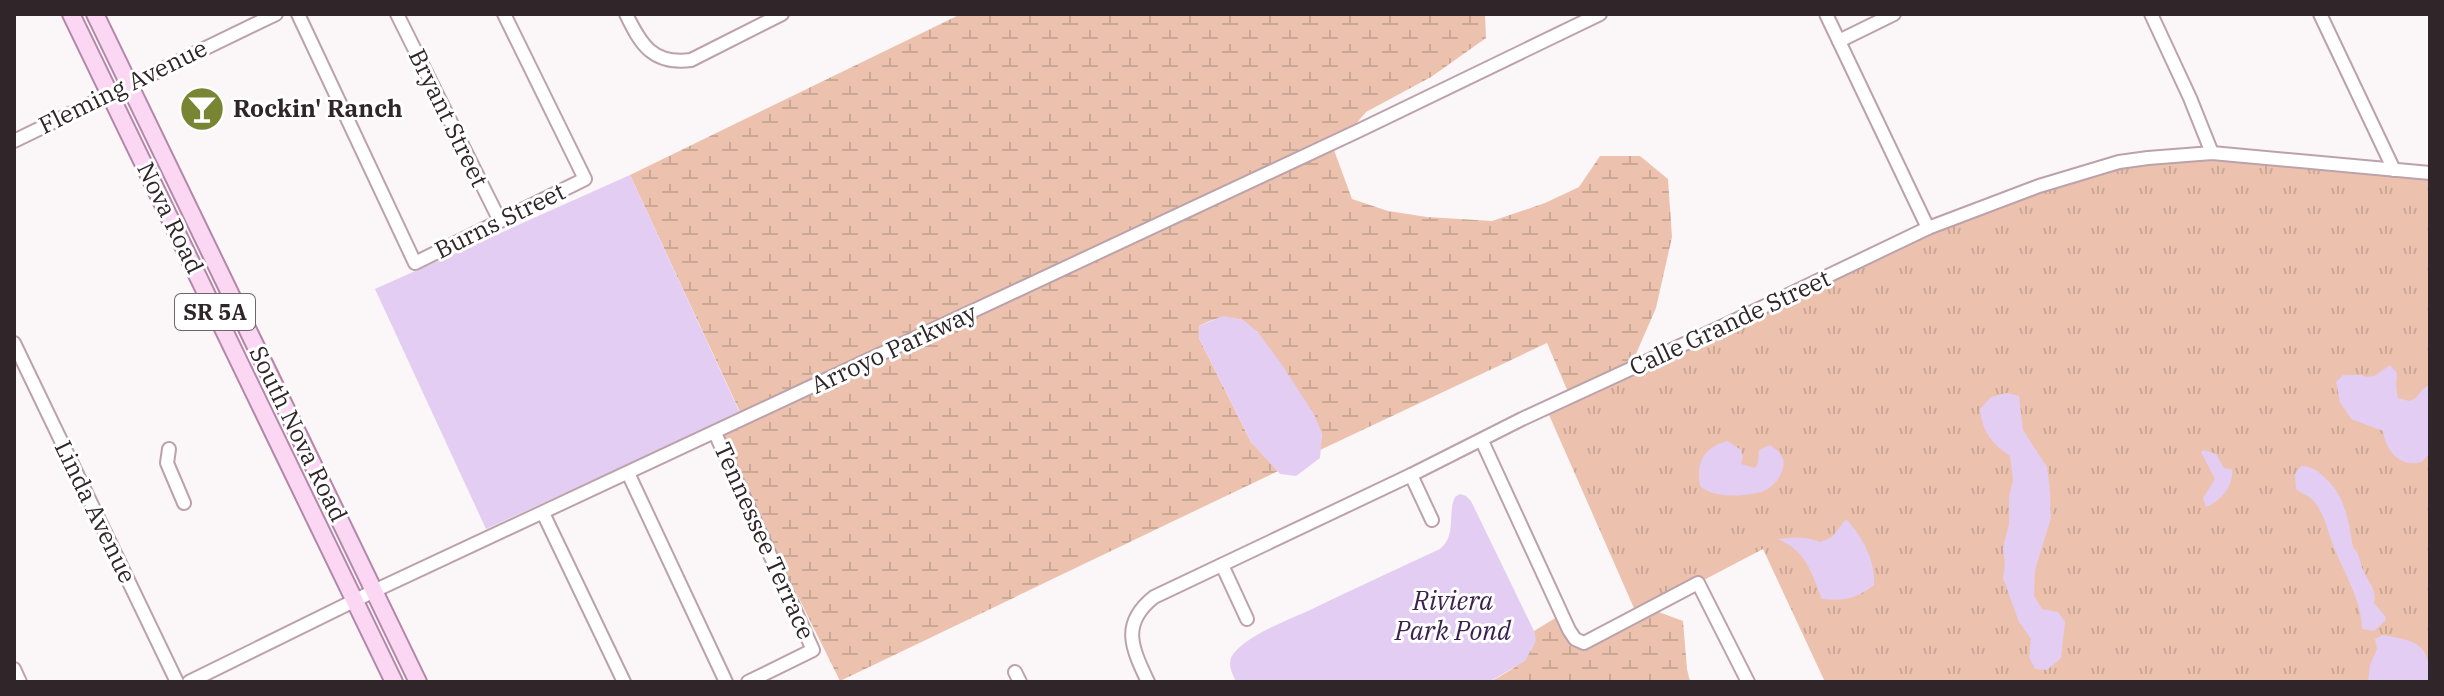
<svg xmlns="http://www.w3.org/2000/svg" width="2444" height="696" viewBox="0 0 2444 696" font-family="'IBM Plex Serif',serif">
	<defs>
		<pattern id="grass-tufts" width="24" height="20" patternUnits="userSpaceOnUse" patternTransform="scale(2)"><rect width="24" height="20" fill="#ecc2ae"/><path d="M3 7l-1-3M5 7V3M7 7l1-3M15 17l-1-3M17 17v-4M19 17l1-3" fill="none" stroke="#cba796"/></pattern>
		<pattern id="wetland-marsh" width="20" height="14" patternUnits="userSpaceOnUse" patternTransform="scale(2)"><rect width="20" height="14" fill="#ecc2ae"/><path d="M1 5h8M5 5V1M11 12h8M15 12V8" fill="none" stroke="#cba796"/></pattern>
	</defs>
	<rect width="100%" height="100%" fill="#fbf6f7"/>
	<polygon fill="url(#grass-tufts)" points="2212,153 2430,172 2430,682 1825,682 1763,549 1637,615 1546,408 1928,228 2119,162"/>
	<g fill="url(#wetland-marsh)">
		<polygon points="961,14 1485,14 1486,38 1431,77 1366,112 1354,126 713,426 740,412 630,175"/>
		<path d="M1338,146L1334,150L1352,199L1388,211L1427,217L1492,221L1545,203L1579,187L1600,156H1640L1668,179L1672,237L1656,308L1632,363L1568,392L1547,343L1320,450L1322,434L1243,320C1223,316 1217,317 1199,326V338L1251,442L1278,471L840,681L757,514L722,436Z"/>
		<path d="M1656,611L1683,621L1687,669L1690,682H1489C1509,672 1539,656 1534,631L1557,617L1582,650L1586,649L1587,647Z"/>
	</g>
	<g fill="#e3cdf3">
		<polygon points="630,175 740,413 486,529 375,289"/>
		<polygon points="1223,316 1243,320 1258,332 1282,365 1314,414 1322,434 1320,458 1296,476 1280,474 1251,442 1199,338 1199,326"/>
		<path d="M2390,365L2397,373L2396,386L2398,398L2409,401L2415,399L2423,389L2430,384V453L2422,462C2401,468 2386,452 2383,431L2351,419L2340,402L2336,382L2343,375H2362L2366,377L2374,376Z"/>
		<path d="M2007,393L2019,396L2023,430L2047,467L2050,492L2051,518L2035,570L2034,596L2042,609L2058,612L2065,622L2061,658L2047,670L2035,669L2029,657L2031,639L2019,622L2003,578L2005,565L2003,548L2009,524V497L2013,480L2010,456C1992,444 1982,431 1980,409L1991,397Z"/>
		<path d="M1727,441L1740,449L1743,456L1741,464L1755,468L1758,463L1759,450L1770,445C1775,449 1781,452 1783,459C1786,470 1776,485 1766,490C1750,497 1712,499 1700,486C1696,463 1703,448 1727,441Z"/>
		<path d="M2204,450L2216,454L2224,468L2232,469C2234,486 2221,501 2206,507L2203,498L2215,479L2201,452Z"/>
		<path d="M2301,466C2311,466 2317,470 2324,477C2346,496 2348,520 2353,547C2361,555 2359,563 2364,572C2369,584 2377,589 2374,603L2385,616L2386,620L2374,631L2362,629C2362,601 2343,571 2333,545C2328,532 2325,516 2316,504C2311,496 2303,495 2296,489L2295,474Z"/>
		<path d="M1460,494L1466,496L1471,501L1534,631L1536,641L1525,661L1489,682H1236C1232,672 1226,663 1234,653C1250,634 1288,620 1310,610C1353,589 1397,569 1440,549C1457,535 1447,515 1455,497Z"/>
		<path d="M1846,519C1862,536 1876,561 1874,585C1856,599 1844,601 1822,599C1811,572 1807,552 1778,539C1793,537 1806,536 1820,542L1832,537Z"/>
		<path d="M2383,635C2417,641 2430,643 2430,682H2368L2370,665L2377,649L2375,639Z"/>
	</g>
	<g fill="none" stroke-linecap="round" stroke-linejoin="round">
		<g stroke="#bca2aa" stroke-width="16">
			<g id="minor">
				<polyline points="298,14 415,263 585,179 504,14"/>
				<polyline points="397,14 500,221"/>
				<path d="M626,14C641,45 653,65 691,60L782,14"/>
				<polyline points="1826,14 1928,228"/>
				<polyline points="2151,14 2190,98 2212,153"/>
				<polyline points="2320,14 2394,170"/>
				<polyline points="1839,41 1894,14"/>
				<polyline points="14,141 276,14"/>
				<polyline points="14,343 177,682"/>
				<polyline points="715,433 813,650 748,682"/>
				<polyline points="1482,441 1569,630 1575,639 1584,643 1698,583 1748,682"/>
				<polyline points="169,449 167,463 184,503"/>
				<polyline points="628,473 726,682"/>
				<polyline points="1411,475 1432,520"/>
				<polyline points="543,513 624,682"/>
				<polyline points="1222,565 1247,619"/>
				<polyline points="14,669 20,682"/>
				<polyline points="1015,672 1020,682"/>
				<polyline points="189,682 374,591 1360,130 1600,14"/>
				<path d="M1148,682C1132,648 1120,624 1154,597L1411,475L1522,419L1719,328L1928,228L2039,186L2119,162L2148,158L2212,153L2430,173"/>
			</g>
		</g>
		<g stroke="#b387a7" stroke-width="20">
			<g id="major">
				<polyline points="71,14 394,682"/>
				<polyline points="95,14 418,682"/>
			</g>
		</g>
		<use href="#minor" stroke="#fff" stroke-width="12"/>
		<use href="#major" stroke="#fcd7f4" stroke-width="16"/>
	</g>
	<defs>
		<g id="bar-disc" transform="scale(2.3)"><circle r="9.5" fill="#788533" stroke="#fff"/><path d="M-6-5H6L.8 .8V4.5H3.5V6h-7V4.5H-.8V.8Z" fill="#fff"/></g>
	</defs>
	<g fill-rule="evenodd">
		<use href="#bar-disc" x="202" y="109"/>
	</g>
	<g text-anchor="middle" stroke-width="6" stroke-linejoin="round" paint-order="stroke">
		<rect fill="#fff" stroke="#6e6668" stroke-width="2" x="175" y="294" width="80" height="36" rx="6"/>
		<g font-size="22" font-weight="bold" fill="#302528">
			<text x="215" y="320">SR 5A</text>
		</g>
		<g font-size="24" fill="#302528" stroke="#fff">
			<text transform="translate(123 87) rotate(-26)" y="8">Fleming Avenue</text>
			<text transform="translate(448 118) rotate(64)" y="8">Bryant Street</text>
			<text transform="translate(170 218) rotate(64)" y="8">Nova Road</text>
			<text transform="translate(500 221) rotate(-26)" y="8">Burns Street</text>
			<text transform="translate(1730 323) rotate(-25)" y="8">Calle Grande Street</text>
			<text transform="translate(894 349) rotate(-25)" y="8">Arroyo Parkway</text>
			<text transform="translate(298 434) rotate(64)" y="8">South Nova Road</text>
			<text transform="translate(95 512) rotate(64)" y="8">Linda Avenue</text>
			<text transform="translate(764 541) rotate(66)" y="8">Tennessee Terrace</text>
		</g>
		<g font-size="24" font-weight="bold" fill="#302528" stroke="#fff" text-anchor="start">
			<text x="233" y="117">Rockin' Ranch</text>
		</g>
		<g font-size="26" font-style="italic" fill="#3b1f4d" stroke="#fff">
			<text x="1453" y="610">Riviera<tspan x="1453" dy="30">Park Pond</tspan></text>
		</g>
	</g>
	<rect width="2444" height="696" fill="none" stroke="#302528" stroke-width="32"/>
</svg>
